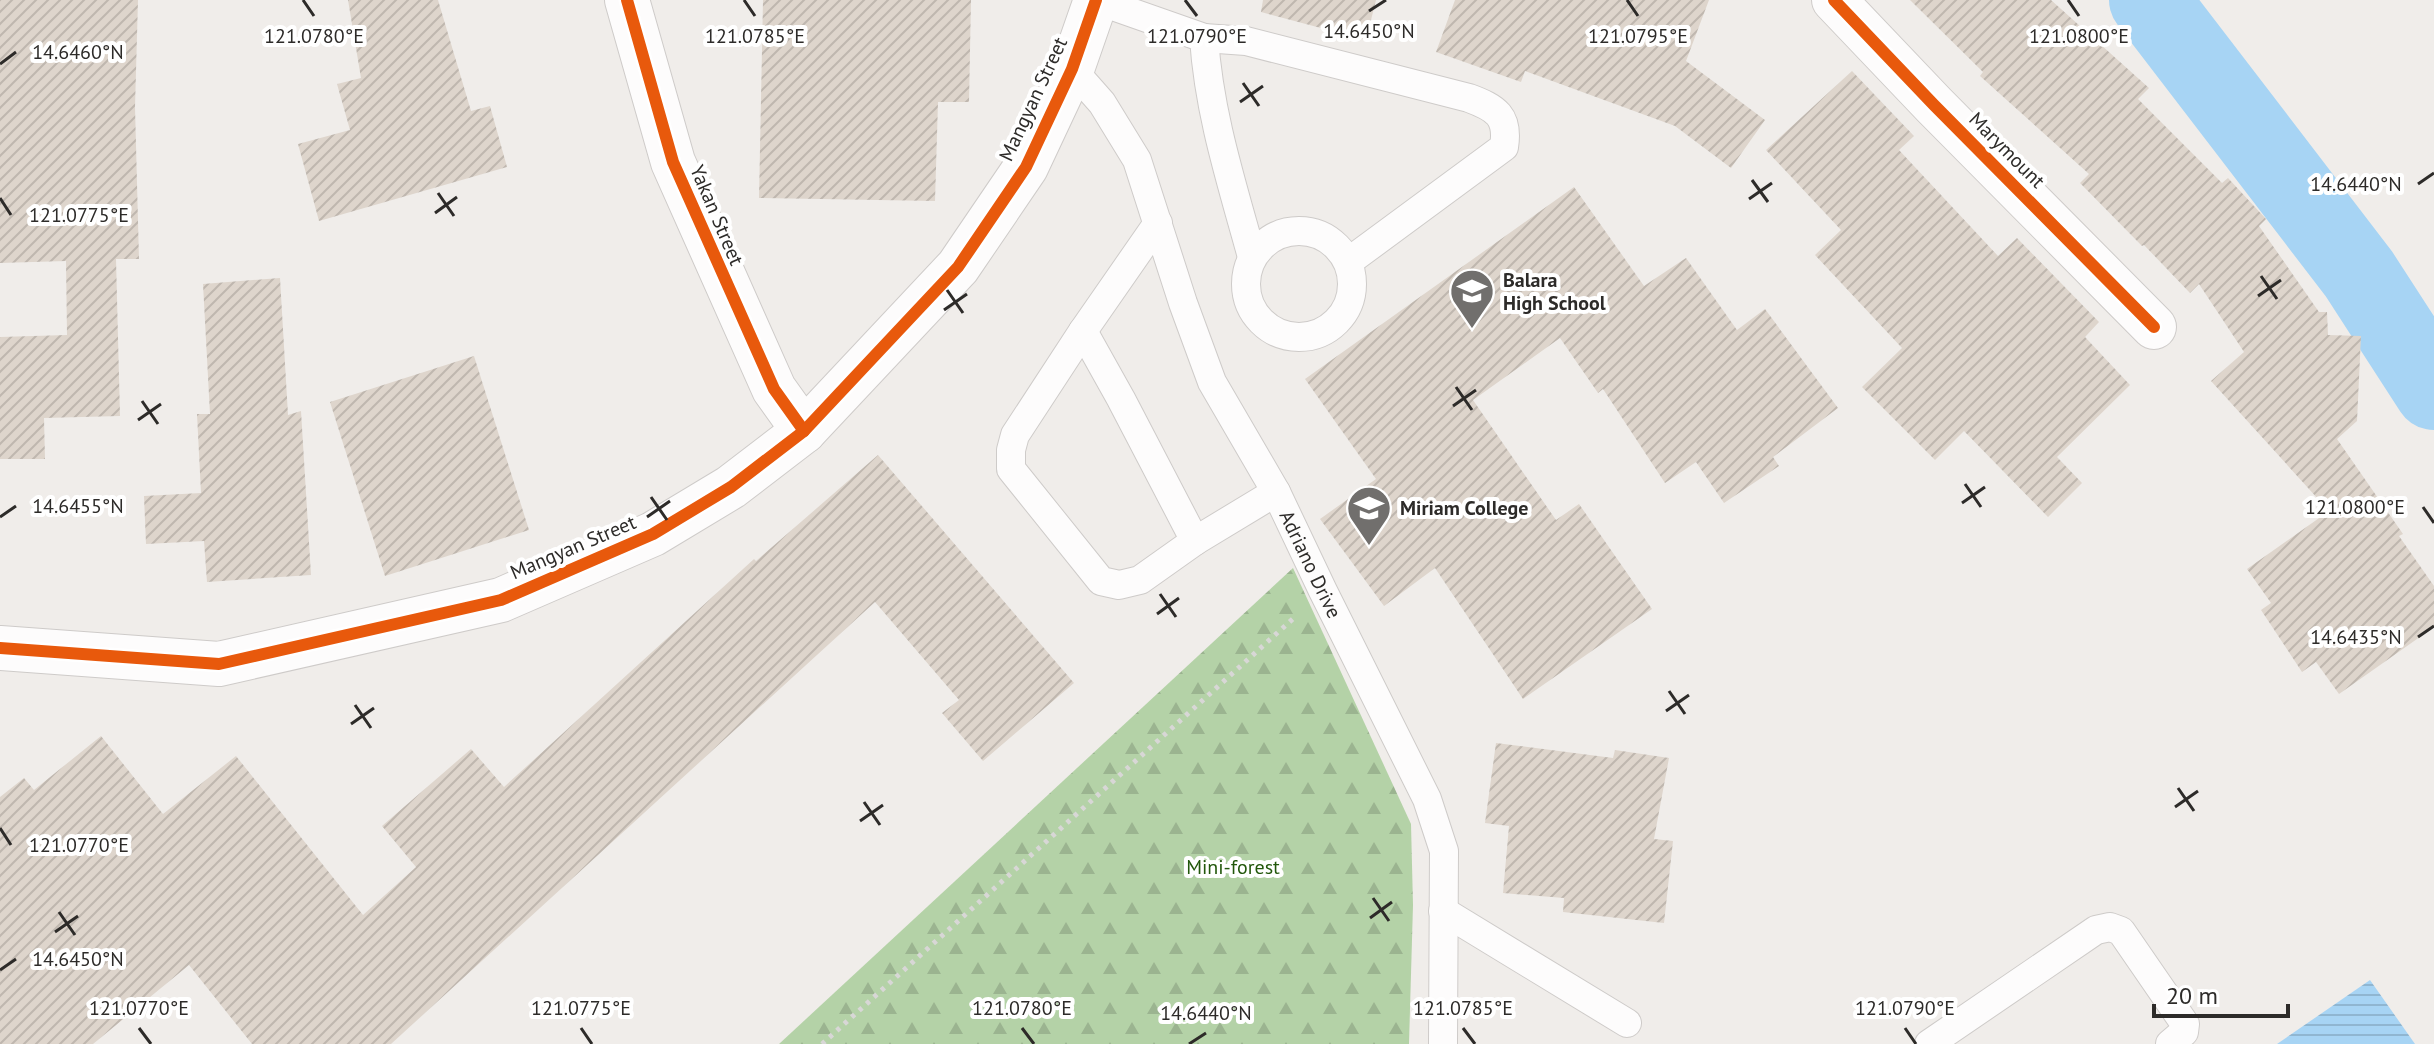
<svg xmlns="http://www.w3.org/2000/svg" width="2434" height="1044" viewBox="0 0 2434 1044" font-family="'PT Sans',sans-serif">
	<defs>
		<pattern id="forest-firs" width="22" height="20" patternUnits="userSpaceOnUse" patternTransform="scale(2)"><rect width="22" height="20" fill="#b4d2a7"/><path d="M5 1l3.5 6h-7zM16 11l3.5 6h-7z" fill="#9bb490"/></pattern>
		<pattern id="water-rules" width="6" height="5" patternUnits="userSpaceOnUse" patternTransform="scale(2)"><rect width="6" height="5" fill="#a7d4f4"/><path d="M0 2.5h6" fill="none" stroke="#90b6d1"/></pattern>
		<pattern id="building-hatch" width="6" height="6" patternUnits="userSpaceOnUse" patternTransform="scale(2)"><rect width="6" height="6" fill="#ded5cc"/><path d="M-1 1l2-2M0 6l6-6M5 7l2-2" fill="none" stroke="#bfb7af"/></pattern>
	</defs>
	<rect width="100%" height="100%" fill="#f0edea"/>
	<polygon fill="url(#forest-firs)" points="1293,568 1411,824 1413,905 1409,1044 779,1044"/>
	<polygon fill="url(#water-rules)" points="2370,980 2415,1044 2277,1044"/>
	<g fill="none" stroke-linecap="round" stroke-linejoin="round">
		<polyline stroke="#a7d4f4" stroke-width="80" points="2149,0 2359,274 2434,390"/>
	</g>
	<g fill="url(#building-hatch)">
		<polygon points="0,0 138,0 135,107 139,259 116,259 120,416 44,418 45,459 0,459 0,337 67,335 66,261 0,263"/>
		<polygon points="348,0 438,0 471,111 490,106 507,167 319,221 298,144 350,130 337,84 361,78"/>
		<polygon points="763,0 971,0 969,102 938,102 935,201 759,198"/>
		<polygon points="1263,0 1376,0 1366,40 1261,12"/>
		<polygon points="1455,0 1709,0 1686,61 1765,120 1731,168 1675,126 1525,71 1521,82 1436,52"/>
		<polygon points="1910,0 2051,0 2149,88 2138,99 2222,183 2228,178 2266,219 2259,226 2319,312 2327,312 2328,335 2361,336 2357,421 2337,439 2403,534 2399,536 2434,586 2434,627 2339,694 2316,662 2302,672 2261,610 2271,603 2247,569 2329,511 2211,381 2244,352 2199,284 2190,293 2144,245 2142,246 2080,183 2089,174 1980,76 1983,72"/>
		<polygon points="1852,71 1914,136 1899,150 1998,256 2017,238 2099,322 2085,337 2130,385 2057,457 2082,483 2048,517 1964,431 1935,460 1862,387 1902,348 1815,255 1841,230 1766,150"/>
		<polygon points="1574,187 1644,286 1686,258 1737,330 1765,309 1838,408 1773,457 1779,466 1724,503 1696,462 1665,483 1603,389 1598,393 1560,338 1473,400 1556,520 1579,504 1652,609 1523,699 1435,568 1384,606 1320,519 1376,479 1305,379"/>
		<polygon points="280,278 288,415 301,411 311,575 207,582 204,541 146,544 144,496 201,493 197,414 210,414 203,284"/>
		<polygon points="474,356 529,530 385,576 330,402"/>
		<polygon points="878,455 1074,683 983,761 942,713 959,700 875,602 391,1044 252,1044 189,965 93,1044 0,1044 0,797 24,778 34,790 101,736 163,814 236,756 363,915 416,867 382,826 471,749 504,787 754,559 756,561"/>
		<polygon points="1496,743 1613,758 1615,750 1669,758 1654,839 1673,841 1664,923 1563,912 1564,898 1503,893 1509,826 1485,823"/>
	</g>
	<g fill="none" stroke-linecap="round" stroke-linejoin="round">
		<g stroke="#cecbc9" stroke-width="30">
			<g id="service">
				<path d="M1096,0L1204,38C1209,114 1232,184 1252,257"/>
				<path d="M1204,38L1246,41L1469,98C1496,108 1509,116 1504,147L1348,262"/>
				<path id="s1" d="M1072,69L1102,103L1137,160L1183,303L1212,382L1276,492L1323,591L1427,799L1444,851L1443,1044"/>
				<polyline points="1158,223 1083,331 1015,435 1011,450 1011,469 1101,581 1119,585 1140,580 1195,541 1276,492"/>
				<circle cx="1299" cy="284" r="53"/>
				<polyline points="1083,331 1121,399 1195,541"/>
				<polyline points="1443,911 1627,1023"/>
				<polyline points="1929,1044 2096,930 2110,927 2121,931 2185,1024 2184,1032 2170,1044"/>
			</g>
		</g>
		<g stroke="#cecbc9" stroke-width="46">
			<g id="minor">
				<polyline points="627,0 673,162 774,389 804,431"/>
				<polyline points="1834,0 1934,105 2154,327"/>
				<polyline points="0,648 219,664 501,600 653,534 731,487 804,431 958,267 1026,167 1072,69 1096,0"/>
			</g>
		</g>
		<polyline stroke="#d8d7d6" stroke-width="5" stroke-dasharray="4 6" stroke-linecap="butt" points="822,1044 1296,616"/>
		<use href="#service" stroke="#fdfcfc" stroke-width="28"/>
		<use href="#minor" stroke="#fdfcfc" stroke-width="44"/>
		<g stroke="#fff" stroke-width="17">
			<g id="cycleway">
				<polyline points="627,0 673,162 774,389 804,431"/>
				<polyline points="1834,0 1934,105 2154,327"/>
				<polyline points="0,648 219,664 501,600 653,534 731,487 804,431 958,267 1026,167 1072,69 1096,0"/>
			</g>
		</g>
		<use href="#cycleway" stroke="#e8590c" stroke-width="12"/>
	</g>
	<path fill="none" stroke="#2d2b29" stroke-width="3" d="M303,0L314,16M744,0L755,16M1185,0L1197,16M1627,0L1638,16M2068,0L2079,16M1369,11L1386,0M0,64L16,52M1243,83L1259,106M1240,102L1263,86M1752,180L1768,202M2418,184L2434,173M438,193L454,216M0,198L11,215M1749,199L1772,183M435,213L457,197M2261,276L2277,299M947,290L963,313M2258,296L2281,280M944,310L967,294M1456,387L1472,410M142,401L158,424M1453,406L1476,390M138,420L161,404M1965,484L1981,507M651,497L667,520M1962,503L1985,487M2423,507L2434,523M0,517L16,506M647,517L670,501M1160,594L1176,617M1157,614L1179,598M2418,637L2434,626M1669,691L1685,714M355,705L371,728M1666,711L1689,695M351,724L374,708M2178,788L2194,811M864,802L880,825M2175,807L2198,791M860,821L883,805M0,828L11,845M1373,898L1389,921M59,912L75,935M1370,918L1392,902M55,932L78,916M0,970L16,959M139,1028L151,1044M581,1028L592,1044M1022,1028L1034,1044M1463,1028L1475,1044M1905,1028L1916,1044M1189,1044L1206,1033"/>
	<defs>
		<g id="school-pin" transform="scale(2.3)"><path d="M0 17L-7.5 6A9.5 9.5 0 1 1 7.5 6Z" fill="#716f6d" stroke="#fff"/><path d="M0-5L7-2L0 1L-7-2ZM-4 1L0 2.5L4 1V4Q0 6-4 4Z" fill="#fff"/></g>
		<g id="university-pin" transform="scale(2.3)"><path d="M0 17L-7.5 6A9.5 9.5 0 1 1 7.5 6Z" fill="#716f6d" stroke="#fff"/><path d="M0-5L7-2L0 1L-7-2ZM-4 1L0 2.5L4 1V4Q0 6-4 4Z" fill="#fff"/></g>
	</defs>
	<g fill-rule="evenodd">
		<use href="#school-pin" x="1472" y="291"/>
		<use href="#university-pin" x="1369" y="508"/>
	</g>
	<g text-anchor="middle" stroke-width="8" stroke-linejoin="round" paint-order="stroke">
		<g font-size="20" fill="#2d2b29" stroke="#fff">
			<text transform="translate(1033 99) rotate(-65)" y="7">Mangyan Street</text>
			<text transform="translate(2007 150) rotate(45)" y="7">Marymount</text>
			<text transform="translate(717 215) rotate(67)" y="7">Yakan Street</text>
			<text transform="translate(573 547) rotate(-23)" y="7">Mangyan Street</text>
			<text dy="7" stroke="none"><textPath href="#s1" startOffset="554">Adriano Drive</textPath></text>
		</g>
		<g font-size="20" font-weight="bold" fill="#2d2b29" stroke="#fff" text-anchor="start">
			<text x="1503" y="287">Balara<tspan x="1503" dy="23">High School</tspan></text>
			<text x="1400" y="515">Miriam College</text>
		</g>
		<g font-size="20" fill="#22570b" stroke="#fff">
			<text x="1233" y="874">Mini-forest</text>
		</g>
	</g>
	<g font-size="20" text-anchor="middle" fill="#2d2b29" stroke="#fff" stroke-width="8" stroke-linejoin="round" paint-order="stroke">
		<text x="1369" y="38">14.6450°N</text>
		<text x="314" y="43">121.0780°E</text>
		<text x="755" y="43">121.0785°E</text>
		<text x="1197" y="43">121.0790°E</text>
		<text x="1638" y="43">121.0795°E</text>
		<text x="2079" y="43">121.0800°E</text>
		<text x="78" y="59">14.6460°N</text>
		<text x="2356" y="191">14.6440°N</text>
		<text x="79" y="222">121.0775°E</text>
		<text x="78" y="513">14.6455°N</text>
		<text x="2355" y="514">121.0800°E</text>
		<text x="2356" y="644">14.6435°N</text>
		<text x="79" y="852">121.0770°E</text>
		<text x="78" y="966">14.6450°N</text>
		<text x="139" y="1015">121.0770°E</text>
		<text x="581" y="1015">121.0775°E</text>
		<text x="1022" y="1015">121.0780°E</text>
		<text x="1463" y="1015">121.0785°E</text>
		<text x="1905" y="1015">121.0790°E</text>
		<text x="1206" y="1020">14.6440°N</text>
	</g>
	<path d="M2154 1004v12h134v-12" fill="none" stroke="#2d2b29" stroke-width="4"/>
	<text x="2166" y="1004" font-size="24" fill="#2d2b29" stroke="#ffffff" stroke-width="6" paint-order="stroke">20 m</text>
</svg>
